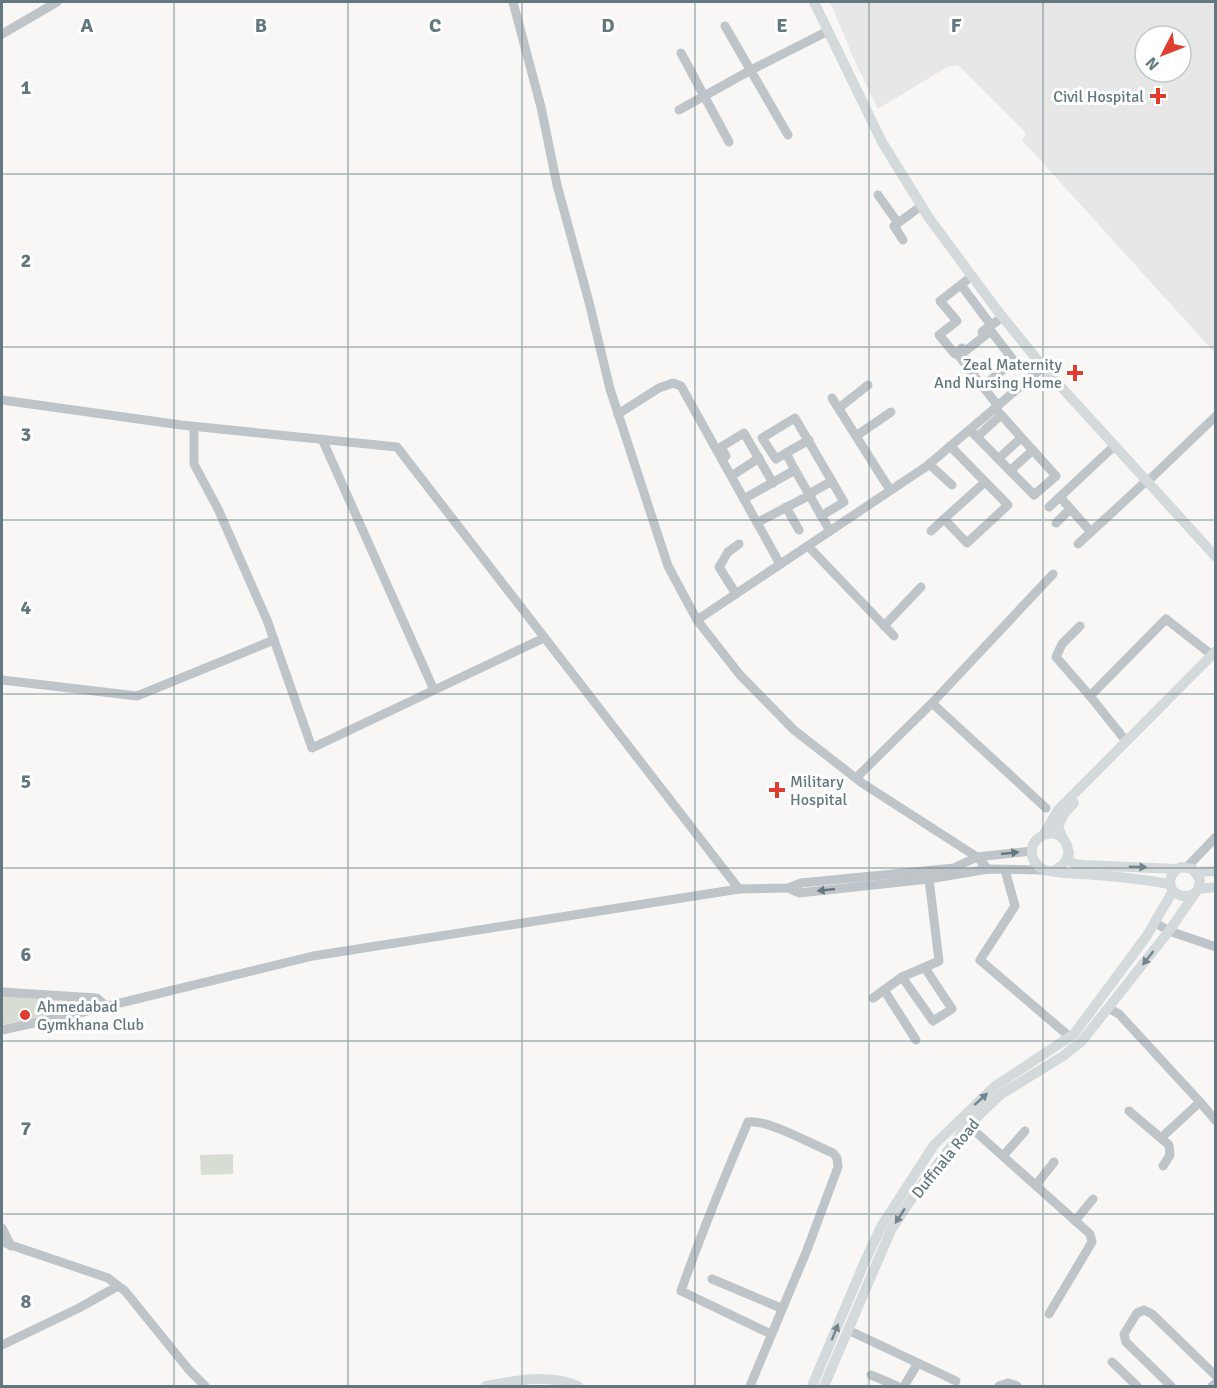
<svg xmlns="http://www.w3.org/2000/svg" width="1217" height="1388" viewBox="0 0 1217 1388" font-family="Signika,sans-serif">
	<rect width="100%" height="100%" fill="#f8f7f5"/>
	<path fill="#e6e7e6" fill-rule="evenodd" d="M830,2H1215V353L1022,140L1026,133L958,65L947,67L878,109L857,66ZM1145,36H1181V72H1145Z"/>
	<g fill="#d8ddd4">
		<polygon points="2,994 96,1001 95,1005 2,1025"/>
		<polygon points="233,1154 233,1174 201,1175 200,1155"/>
	</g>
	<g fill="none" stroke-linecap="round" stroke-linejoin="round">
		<g stroke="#bec4c7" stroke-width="9">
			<polyline points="513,2 541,107 557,185 589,302 610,389 668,566 697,620 740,675 794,730 862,783 977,857 988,869"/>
			<polyline points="725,26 788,135"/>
			<polyline points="2,34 57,2"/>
			<polyline points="681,53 729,142"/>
			<polyline points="679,110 751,70 828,31"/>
			<polyline points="878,195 898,223"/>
			<polyline points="903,240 894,226 917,209"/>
			<polyline points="961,285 991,325"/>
			<polyline points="982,332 997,321"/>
			<polyline points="962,348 955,354 939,335 957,321 940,301 967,280"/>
			<polyline points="982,387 1014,361 991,331 959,356 998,406"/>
			<polyline points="832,398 890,490"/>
			<polyline points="2,400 181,425 397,447 739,889"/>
			<polyline points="839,408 868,385"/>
			<polyline points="618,414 659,388 673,383 681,386 780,564"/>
			<polyline points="194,427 194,464 218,509 267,620 312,748 544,638"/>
			<polyline points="970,430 1034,495 1056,476 995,408"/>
			<polyline points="856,436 891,412"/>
			<polyline points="977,437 1001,415"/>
			<polyline points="322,439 434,690"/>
			<polyline points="950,446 1008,505 967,543 944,519 985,482"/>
			<polyline points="786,453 776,459 762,438 795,418 844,502 821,516"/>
			<polyline points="726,456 721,447 744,433 773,483"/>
			<polyline points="998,459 1021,438"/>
			<polyline points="929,464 952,485"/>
			<polyline points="795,470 786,453 809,440"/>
			<polyline points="1010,471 1033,450"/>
			<polyline points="736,473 759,458"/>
			<polyline points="1148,481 1216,416"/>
			<polyline points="809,494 832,481"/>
			<polyline points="749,496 795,470 830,531"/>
			<polyline points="1060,497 1091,532"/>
			<polyline points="786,507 799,530"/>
			<polyline points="1049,507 1111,449"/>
			<polyline points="762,520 810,495"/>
			<polyline points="1056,523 1070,509"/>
			<polyline points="931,531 944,519"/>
			<polyline points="1078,544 1143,484"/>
			<polyline points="808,546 894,636"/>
			<polyline points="736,594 719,567 728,552 739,544"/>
			<polyline points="697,620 927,466 1043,367"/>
			<polyline points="884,626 921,587"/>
			<polyline points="1080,626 1062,644 1056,657 1090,696"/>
			<polyline points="2,680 137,696 274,640"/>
			<polyline points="932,703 1046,808"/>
			<polyline points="1126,741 1090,696 1166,619 1212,655"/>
			<polyline points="856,778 932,703 1053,574"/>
			<polyline points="1187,867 1216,837"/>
			<polyline points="1005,870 1015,906 980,960 1070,1037"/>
			<polyline points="788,888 799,893 929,879 988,869 1046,870"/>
			<polyline points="1156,923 1169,931 1216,947"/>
			<polyline points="902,977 933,1021 952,1009 925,968"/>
			<polyline points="884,990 916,1040"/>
			<polyline points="2,992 97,998 106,1006"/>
			<polyline points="873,998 902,977 939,961 929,879"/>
			<polyline points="1108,1008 1119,1014 1200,1102 1216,1121"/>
			<polyline points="2,1030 79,1013 313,956 739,889 788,888 801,883 954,868 977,857 1032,851"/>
			<polyline points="1129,1111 1169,1145 1170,1155 1163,1166"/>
			<polyline points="968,1125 1090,1234 1092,1242 1049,1314"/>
			<polyline points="1162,1137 1200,1102"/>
			<polyline points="1003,1156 1025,1131"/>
			<polyline points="1036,1185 1054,1162"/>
			<polyline points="1075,1221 1093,1199"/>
			<polyline points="2,1228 11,1246"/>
			<polyline points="2,1242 108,1278 125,1291 189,1370 205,1386"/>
			<polyline points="712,1279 781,1308"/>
			<polyline points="848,1330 956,1381"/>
			<polyline points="2,1345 79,1308 118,1286"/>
			<polyline points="1112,1362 1137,1386"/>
			<polyline points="871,1375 897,1386"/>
			<path d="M750,1386L807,1250L838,1167L837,1158L833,1153C813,1145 768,1119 748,1122C724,1178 701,1234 681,1291L771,1334"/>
			<polyline points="904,1386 918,1363"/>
			<polyline points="999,1386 1008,1383 1017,1386"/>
			<polyline points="1171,1386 1126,1342 1124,1334 1137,1313 1144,1310 1152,1314 1216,1376"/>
			<polyline points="1212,1386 1216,1383"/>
		</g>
		<g stroke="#d4d9db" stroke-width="10">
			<polyline points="814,2 882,142 929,218 997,310 1043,367 1216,557"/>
			<polyline points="1044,834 1058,810 1216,651"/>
			<polyline points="1063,839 1058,826 1064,814 1074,803"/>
			<polyline points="1069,852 1068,859 1074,864 1083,865 1177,869"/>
			<path d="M1053,871C1082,859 1064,824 1042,836C1036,839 1032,844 1032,850C1031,858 1036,866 1043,869C1054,874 1071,873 1083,874C1113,876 1141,879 1170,884"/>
			<polyline points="1196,872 1216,871"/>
			<polyline points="1198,889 1216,887"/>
			<path d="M486,1386C516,1380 549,1374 578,1386"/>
			<polyline points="812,1386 865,1261 882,1225 934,1145 994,1087 1074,1034 1146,937 1173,891"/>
			<path d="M824,1386L891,1230L916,1192L963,1131L1000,1095L1063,1056L1082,1041L1169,931L1198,889L1200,880L1193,869L1181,867C1171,872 1167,881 1173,891C1180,897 1187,898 1195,893"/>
		</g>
	</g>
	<defs><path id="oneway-solid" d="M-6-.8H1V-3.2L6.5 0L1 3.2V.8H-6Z" transform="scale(1.5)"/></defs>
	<g fill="#63777f">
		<use href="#oneway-solid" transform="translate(1010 853) rotate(-6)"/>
		<use href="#oneway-solid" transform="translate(826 890) rotate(174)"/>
	</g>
	<g fill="#74868d">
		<use href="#oneway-solid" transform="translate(1138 867) rotate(2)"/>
		<use href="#oneway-solid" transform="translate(1148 958) rotate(128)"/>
		<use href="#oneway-solid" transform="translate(981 1099) rotate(-42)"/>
		<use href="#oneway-solid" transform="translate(900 1216) rotate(123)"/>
		<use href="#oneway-solid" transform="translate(835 1332) rotate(-68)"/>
	</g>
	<path fill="none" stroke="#63777f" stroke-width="1.5" stroke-opacity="0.55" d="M174,2V1386M348,2V1386M522,2V1386M695,2V1386M869,2V1386M1043,2V1386M2,174H1216M2,347H1216M2,520H1216M2,694H1216M2,868H1216M2,1041H1216M2,1214H1216"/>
	<g fill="#df3d2d" stroke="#fff" stroke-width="2">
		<path d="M1155 87h6v6h6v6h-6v6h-6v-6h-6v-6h6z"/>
		<path d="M1072 364h6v6h6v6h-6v6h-6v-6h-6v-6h6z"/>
		<path d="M774 781h6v6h6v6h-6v6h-6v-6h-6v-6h6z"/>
		<circle cx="25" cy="1015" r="6"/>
	</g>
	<g text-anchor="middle" stroke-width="6" stroke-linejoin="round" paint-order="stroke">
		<g font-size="16" fill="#63777f" stroke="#fff" text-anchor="end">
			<text x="1144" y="102">Civil Hospital</text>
			<text x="1062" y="370">Zeal Maternity<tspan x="1062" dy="18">And Nursing Home</tspan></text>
			<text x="790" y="787" text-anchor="start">Military<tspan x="790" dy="18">Hospital</tspan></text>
			<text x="37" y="1012" text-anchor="start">Ahmedabad<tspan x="37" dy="18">Gymkhana Club</tspan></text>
		</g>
		<g font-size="16" fill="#63777f" stroke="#fff">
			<text transform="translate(945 1158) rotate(-51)" y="6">Duffnala Road</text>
		</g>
	</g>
	<g font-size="20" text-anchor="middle" font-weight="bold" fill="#63777f" stroke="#fff" stroke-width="6" stroke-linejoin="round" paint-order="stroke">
		<text x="87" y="32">A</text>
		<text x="261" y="32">B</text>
		<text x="435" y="32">C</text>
		<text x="608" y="32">D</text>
		<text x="782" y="32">E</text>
		<text x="956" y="32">F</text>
		<text x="26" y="94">1</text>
		<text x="26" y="267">2</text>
		<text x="26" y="441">3</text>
		<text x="26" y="614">4</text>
		<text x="26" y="788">5</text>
		<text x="26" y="961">6</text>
		<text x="26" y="1135">7</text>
		<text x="26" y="1308">8</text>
	</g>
	<rect width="1217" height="1388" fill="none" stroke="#63777f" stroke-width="6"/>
	<g transform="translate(1163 54) rotate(228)"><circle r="28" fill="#ffffff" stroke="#c1c9cc" stroke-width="1.5"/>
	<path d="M0-4.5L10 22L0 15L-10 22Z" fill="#df3d2d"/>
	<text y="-9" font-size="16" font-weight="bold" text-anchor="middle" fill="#63777f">N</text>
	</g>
</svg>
